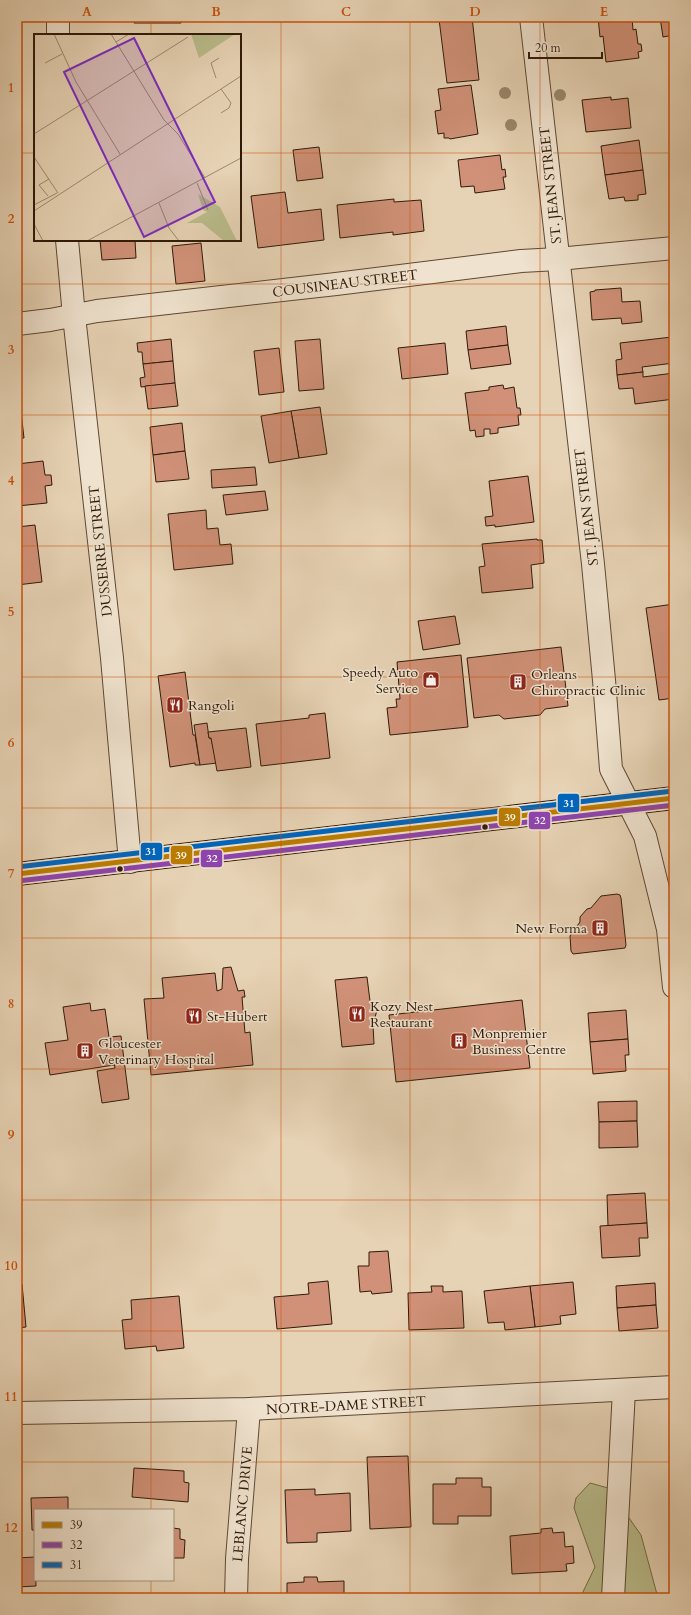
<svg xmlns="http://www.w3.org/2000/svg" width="691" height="1615" viewBox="0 0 691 1615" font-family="Cardo,serif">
	<rect width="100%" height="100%" fill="#e6d2b4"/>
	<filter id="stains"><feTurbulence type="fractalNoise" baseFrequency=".005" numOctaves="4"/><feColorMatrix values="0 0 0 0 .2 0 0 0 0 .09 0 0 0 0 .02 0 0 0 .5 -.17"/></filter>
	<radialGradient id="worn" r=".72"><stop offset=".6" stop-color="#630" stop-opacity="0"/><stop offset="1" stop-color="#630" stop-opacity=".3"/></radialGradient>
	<polygon fill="#b9bb8a" stroke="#746a49" points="590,1483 608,1488 641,1535 658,1598 580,1598 595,1567 574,1508 576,1498"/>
	<g fill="#d09178" stroke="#301a08">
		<polygon points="134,17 182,17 181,23 134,23"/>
		<polygon points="460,17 472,17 479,80 447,83 439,19"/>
		<polygon points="598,17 632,17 633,30 636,29 638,44 641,44 642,51 638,52 639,58 606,62 603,36 600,37"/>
		<polygon points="660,17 674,17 674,35 663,37"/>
		<polygon points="471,85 478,134 450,139 449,138 444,138 444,133 438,134 435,111 441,110 438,89"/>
		<polygon points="611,97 611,100 628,98 631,128 586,132 582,100"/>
		<polygon points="639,140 643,170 605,175 601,146"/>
		<polygon points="319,147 323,178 297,181 293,150"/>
		<polygon points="500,155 502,170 505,169 506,177 503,177 505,189 475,193 474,186 461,187 458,160"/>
		<polygon points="643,170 646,194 638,195 638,200 625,201 624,197 609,199 605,175"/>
		<polygon points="285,192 288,213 321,209 324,240 258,248 251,196"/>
		<polygon points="394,199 394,202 421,200 424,231 393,235 393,232 340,238 337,205"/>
		<polygon points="100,240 135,240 136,258 102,260"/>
		<polygon points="201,243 205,281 176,284 172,246"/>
		<polygon points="621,288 622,302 640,301 642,322 622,324 621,318 592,320 590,292 595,291 595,290"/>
		<polygon points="506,326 508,345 468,350 466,331"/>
		<polygon points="672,337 674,363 642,367 643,372 617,375 616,360 622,359 620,343"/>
		<polygon points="171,339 173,361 143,364 142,352 138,352 137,343"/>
		<polygon points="320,339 324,389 299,391 295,341"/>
		<polygon points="445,343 448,374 402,379 398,348"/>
		<polygon points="508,345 511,364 471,369 468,350"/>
		<polygon points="279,348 284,392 259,395 254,351"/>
		<polygon points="173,361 175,383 141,387 140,378 145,377 143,364"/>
		<polygon points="643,372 643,377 674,373 674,399 635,404 633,388 619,389 617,375"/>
		<polygon points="175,383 178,406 148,409 145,386"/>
		<polygon points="503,385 504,389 514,387 517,408 520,408 521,415 518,415 519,425 498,428 498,433 490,434 490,429 484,429 484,436 476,437 475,430 470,431 465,393 489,390 489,387"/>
		<polygon points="17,386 18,386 24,438 17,438"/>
		<polygon points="320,407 327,454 299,458 291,411"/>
		<polygon points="291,411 299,458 269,463 261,416"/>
		<polygon points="182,423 185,451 153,455 150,427"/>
		<polygon points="185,451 189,479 156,482 153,455"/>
		<polygon points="43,461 45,475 51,475 52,485 45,486 47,503 17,506 17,464"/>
		<polygon points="255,467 257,485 212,488 211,470"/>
		<polygon points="528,476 534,522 495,527 495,525 486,526 485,517 493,516 489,481"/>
		<polygon points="265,491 268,510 226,515 223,495"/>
		<polygon points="206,510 207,529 218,528 220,545 231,544 233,564 174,570 168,514"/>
		<polygon points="35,525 42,582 17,585 17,527"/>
		<polygon points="537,539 537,540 542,540 544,563 531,565 533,588 482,593 479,567 485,566 482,544"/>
		<polygon points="674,604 674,698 659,700 646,608"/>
		<polygon points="455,616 460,644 423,650 418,621"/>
		<polygon points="561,647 568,706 545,709 540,715 504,719 499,715 474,718 467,658"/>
		<polygon points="461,655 468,727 390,735 387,708 397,707 396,699 400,699 397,662"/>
		<polygon points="185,672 193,735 195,735 200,765 195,765 195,763 170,767 158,676"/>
		<polygon points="325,713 330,758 261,766 256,724 309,718 309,715"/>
		<polygon points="207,723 209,738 211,738 217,763 200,765 194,725"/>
		<polygon points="246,728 251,767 217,771 211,738 209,738 208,732"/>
		<polygon points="617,894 620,895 621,898 626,945 625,948 573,954 571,951 570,936 580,922 580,917 587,909 591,908 601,896"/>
		<polygon points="231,967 238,991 244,990 245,997 242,997 245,1033 250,1032 253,1065 151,1075 144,999 164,998 162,978 215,973 217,991 222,989 223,968"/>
		<polygon points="367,977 371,1009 377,1010 373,1025 374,1044 342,1047 335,980"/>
		<polygon points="522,1000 530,1068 396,1082 389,1015"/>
		<polygon points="90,1003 91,1011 105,1009 109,1037 121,1036 129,1099 102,1103 97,1071 115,1068 114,1062 114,1065 50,1075 45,1043 68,1040 63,1007"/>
		<polygon points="626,1010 628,1039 590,1042 588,1013"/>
		<polygon points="628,1039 629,1055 625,1055 626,1071 593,1074 590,1042"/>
		<polygon points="637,1101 637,1121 599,1122 598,1102"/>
		<polygon points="637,1121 638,1147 599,1148 599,1122"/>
		<polygon points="645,1193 647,1223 608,1226 607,1195"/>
		<polygon points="647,1223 648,1238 639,1238 640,1256 602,1258 600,1226"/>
		<polygon points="388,1251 392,1292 372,1294 371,1291 360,1292 358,1266 369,1266 369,1252"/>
		<polygon points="328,1281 332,1324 277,1329 274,1297 309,1294 308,1283"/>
		<polygon points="573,1282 576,1314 560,1316 561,1324 535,1327 530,1286"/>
		<polygon points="655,1283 656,1305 617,1308 616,1286"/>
		<polygon points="17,1284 22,1284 26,1327 17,1328"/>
		<polygon points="431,1286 443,1286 443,1292 462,1291 464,1328 409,1330 408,1293 432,1292"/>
		<polygon points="530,1286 535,1327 505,1330 504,1322 488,1323 484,1291"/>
		<polygon points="179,1296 184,1348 157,1351 156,1346 125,1349 122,1320 132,1319 131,1300"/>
		<polygon points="656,1305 658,1328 619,1331 617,1308"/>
		<polygon points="408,1456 411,1527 370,1529 367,1457"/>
		<polygon points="134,1468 184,1471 184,1482 189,1483 188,1502 132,1497"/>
		<polygon points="456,1478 482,1478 482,1487 491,1487 491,1516 458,1516 458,1524 433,1524 433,1484 456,1484"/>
		<polygon points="315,1489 315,1495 350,1493 351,1531 317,1533 317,1542 287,1543 285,1490"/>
		<polygon points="68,1497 68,1510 35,1510 35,1530 32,1530 31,1498"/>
		<polygon points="173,1528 180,1529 180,1539 185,1540 184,1558 173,1558"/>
		<polygon points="552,1528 553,1533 564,1532 565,1547 573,1546 574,1563 566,1564 567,1571 512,1574 510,1536 541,1533 541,1529"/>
		<polygon points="35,1557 36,1586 17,1587 17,1558"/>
		<polygon points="304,1577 317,1577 318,1582 344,1581 344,1598 287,1598 287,1583 304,1582"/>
	</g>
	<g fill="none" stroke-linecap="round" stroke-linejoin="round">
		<g stroke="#5e4833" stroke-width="24">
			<g id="minor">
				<polyline points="531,17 593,564 604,680 611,769 645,836 668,929 674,987"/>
				<polyline points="58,35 58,17"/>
				<polyline points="67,240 74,316 112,658 130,862"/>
				<polyline points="17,324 50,320 97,311 336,284 521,261 558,259 674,248"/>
				<polyline points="17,1413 249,1409 674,1387"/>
				<polyline points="236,1598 237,1559 249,1409"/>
				<polyline points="613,1598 624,1390"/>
			</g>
		</g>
		<g stroke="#301a08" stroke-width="24">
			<polyline id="major" points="17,874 674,798"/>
		</g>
		<use href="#minor" stroke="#efe2ce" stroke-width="22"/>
		<use href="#major" stroke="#e3b97a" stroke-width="22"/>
		<g stroke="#efe2ce" stroke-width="8">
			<polyline id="bus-1" points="17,874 674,798"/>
		</g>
		<g stroke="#efe2ce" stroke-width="8">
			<polyline id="bus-2" points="18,881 674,805"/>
		</g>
		<g stroke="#efe2ce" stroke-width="8">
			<polyline id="bus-3" points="17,867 673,791"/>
		</g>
		<use href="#bus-1" stroke="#bb7c02" stroke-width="5"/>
		<use href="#bus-2" stroke="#8e44ad" stroke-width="5"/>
		<use href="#bus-3" stroke="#0065bd" stroke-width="5"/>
	</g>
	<g fill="#98876b">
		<circle cx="505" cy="93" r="6"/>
		<circle cx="560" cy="95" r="6"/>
		<circle cx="511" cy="125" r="6"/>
	</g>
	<path fill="none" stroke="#cc500b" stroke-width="1" stroke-opacity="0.55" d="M151,17V35M281,17V1598M410,17V1598M540,17V1598M17,153H35M240,153H674M151,240V1510M17,284H674M17,415H674M17,546H674M17,677H674M17,808H674M17,938H674M17,1069H674M17,1200H674M17,1331H674M17,1462H674M151,1580V1598"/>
	<defs>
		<g id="shop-square" transform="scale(0.9)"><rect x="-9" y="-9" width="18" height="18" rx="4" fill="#8f2418" stroke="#efe2ce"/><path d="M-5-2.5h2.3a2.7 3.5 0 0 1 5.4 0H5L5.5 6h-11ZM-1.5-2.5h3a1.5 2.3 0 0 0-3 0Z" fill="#fff"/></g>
		<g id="building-square" transform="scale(0.9)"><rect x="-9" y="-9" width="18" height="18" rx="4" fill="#8f2418" stroke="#efe2ce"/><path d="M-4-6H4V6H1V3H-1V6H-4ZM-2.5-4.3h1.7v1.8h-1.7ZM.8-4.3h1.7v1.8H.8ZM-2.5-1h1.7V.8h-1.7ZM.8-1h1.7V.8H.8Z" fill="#fff"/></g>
		<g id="restaurant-square" transform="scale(0.9)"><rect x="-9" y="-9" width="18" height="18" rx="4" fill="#8f2418" stroke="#efe2ce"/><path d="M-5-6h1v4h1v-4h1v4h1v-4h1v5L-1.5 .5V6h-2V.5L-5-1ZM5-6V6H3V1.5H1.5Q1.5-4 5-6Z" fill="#fff"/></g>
	</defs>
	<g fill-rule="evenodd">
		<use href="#shop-square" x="431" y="680"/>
		<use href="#building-square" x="518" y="682"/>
		<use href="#restaurant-square" x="175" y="705"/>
		<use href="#building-square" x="600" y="928"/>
		<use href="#restaurant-square" x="357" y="1014"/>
		<use href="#restaurant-square" x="194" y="1016"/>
		<use href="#building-square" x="459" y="1041"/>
		<use href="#building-square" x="85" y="1051"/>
	</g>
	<g fill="#301a08" stroke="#efe2ce" stroke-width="1.5">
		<circle cx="485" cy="827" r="3.5"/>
		<circle cx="120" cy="869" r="3.5"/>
	</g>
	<g text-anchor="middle" stroke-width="3" stroke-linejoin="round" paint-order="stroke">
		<g font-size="14" fill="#301a08" stroke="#efe2ce">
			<text transform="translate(550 185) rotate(-96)" y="5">ST. JEAN STREET</text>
			<text transform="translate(345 283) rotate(-7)" y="5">COUSINEAU STREET</text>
			<text transform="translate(586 507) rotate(-97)" y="5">ST. JEAN STREET</text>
			<text transform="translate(100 551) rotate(-96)" y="5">DUSSERRE STREET</text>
			<text transform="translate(346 1405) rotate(-3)" y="5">NOTRE-DAME STREET</text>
			<text transform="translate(242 1504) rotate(-85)" y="5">LEBLANC DRIVE</text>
		</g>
		<g font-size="14" fill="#301a08" stroke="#efe2ce" text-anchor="start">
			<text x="418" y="677" text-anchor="end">Speedy Auto<tspan x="418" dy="16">Service</tspan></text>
			<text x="531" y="679">Orleans<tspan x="531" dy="16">Chiropractic Clinic</tspan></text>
			<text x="188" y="710">Rangoli</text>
			<text x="587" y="933" text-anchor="end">New Forma</text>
			<text x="370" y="1011">Kozy Nest<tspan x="370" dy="16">Restaurant</tspan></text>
			<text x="207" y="1021">St-Hubert</text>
			<text x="472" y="1038">Monpremier<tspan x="472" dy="16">Business Centre</tspan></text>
			<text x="98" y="1048">Gloucester<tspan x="98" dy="16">Veterinary Hospital</tspan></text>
		</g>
	</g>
	<g transform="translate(34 34)">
		<rect width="207" height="207" fill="#e6d2b4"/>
		<path d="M157,0H201L165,24ZM164,160L186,173L203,207H190L168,189H153L173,178L169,176Z" fill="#b9bb8a"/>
		<path fill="none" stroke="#9d886f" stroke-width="1" d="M20,0L42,48L86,120M77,0L130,86L144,100L171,144M82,8L95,0M11,29L28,20M182,44L177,29L185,24M187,79L195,74L197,69L187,55M0,100L154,3M0,123L24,159M163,149L174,176M14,162L5,151L15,145M125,169L135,194L145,207M0,171L23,159M0,177L207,42M0,190L9,207M53,207L207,124"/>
		<path fill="#7b2cbf" fill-opacity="0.15" stroke="#7b2cbf" stroke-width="2" d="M100,4L181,168L110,203L30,38Z"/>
		<rect width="207" height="207" fill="none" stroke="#301a08" stroke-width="2"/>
	</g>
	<g stroke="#efe2ce" stroke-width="1.5">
		<rect x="557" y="793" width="23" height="20" rx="4" fill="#0065bd"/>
		<rect x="498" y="807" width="23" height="20" rx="4" fill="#bb7c02"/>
		<rect x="528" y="811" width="23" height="19" rx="4" fill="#8e44ad"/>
		<rect x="140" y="842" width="23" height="19" rx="4" fill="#0065bd"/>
		<rect x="170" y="845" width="23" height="20" rx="4" fill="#bb7c02"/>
		<rect x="200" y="849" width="23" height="19" rx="4" fill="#8e44ad"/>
	</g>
	<g font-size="11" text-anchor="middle" font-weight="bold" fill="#fff">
		<text x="569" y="807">31</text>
		<text x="510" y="821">39</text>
		<text x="540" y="824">32</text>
		<text x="151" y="855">31</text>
		<text x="181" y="859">39</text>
		<text x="212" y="862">32</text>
	</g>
	<rect width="691" height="1615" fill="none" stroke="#e6d2b4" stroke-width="44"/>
	<rect x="34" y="1509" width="140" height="72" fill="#efe2ce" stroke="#a3927f"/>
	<rect x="42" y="1522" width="20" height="6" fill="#bb7c02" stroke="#a3927f"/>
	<text x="70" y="1529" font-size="12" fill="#301a08">39</text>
	<rect x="42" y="1542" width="20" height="6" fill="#8e44ad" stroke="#a3927f"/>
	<text x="70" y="1549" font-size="12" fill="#301a08">32</text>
	<rect x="42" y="1562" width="20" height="6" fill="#0065bd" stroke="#a3927f"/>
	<text x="70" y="1569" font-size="12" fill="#301a08">31</text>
	<path d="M529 52v6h73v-6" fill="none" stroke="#301a08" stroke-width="2"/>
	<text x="535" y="52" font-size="12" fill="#301a08" stroke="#efe2ce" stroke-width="3" paint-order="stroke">20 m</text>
	<rect x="22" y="22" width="647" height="1571" fill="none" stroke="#cc500b" stroke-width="1.5"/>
	<g font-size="13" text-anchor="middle" font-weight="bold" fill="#cc500b">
		<text x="87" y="16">A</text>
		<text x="216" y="16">B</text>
		<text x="346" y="16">C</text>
		<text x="475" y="16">D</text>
		<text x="604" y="16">E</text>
		<text x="11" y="92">1</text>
		<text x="11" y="223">2</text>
		<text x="11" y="354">3</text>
		<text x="11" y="485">4</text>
		<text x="11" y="616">5</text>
		<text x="11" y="747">6</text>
		<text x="11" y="878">7</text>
		<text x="11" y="1008">8</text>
		<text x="11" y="1139">9</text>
		<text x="11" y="1270">10</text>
		<text x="11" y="1401">11</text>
		<text x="11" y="1532">12</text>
	</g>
	<rect width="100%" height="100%" filter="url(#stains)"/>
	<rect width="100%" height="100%" fill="url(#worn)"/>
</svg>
